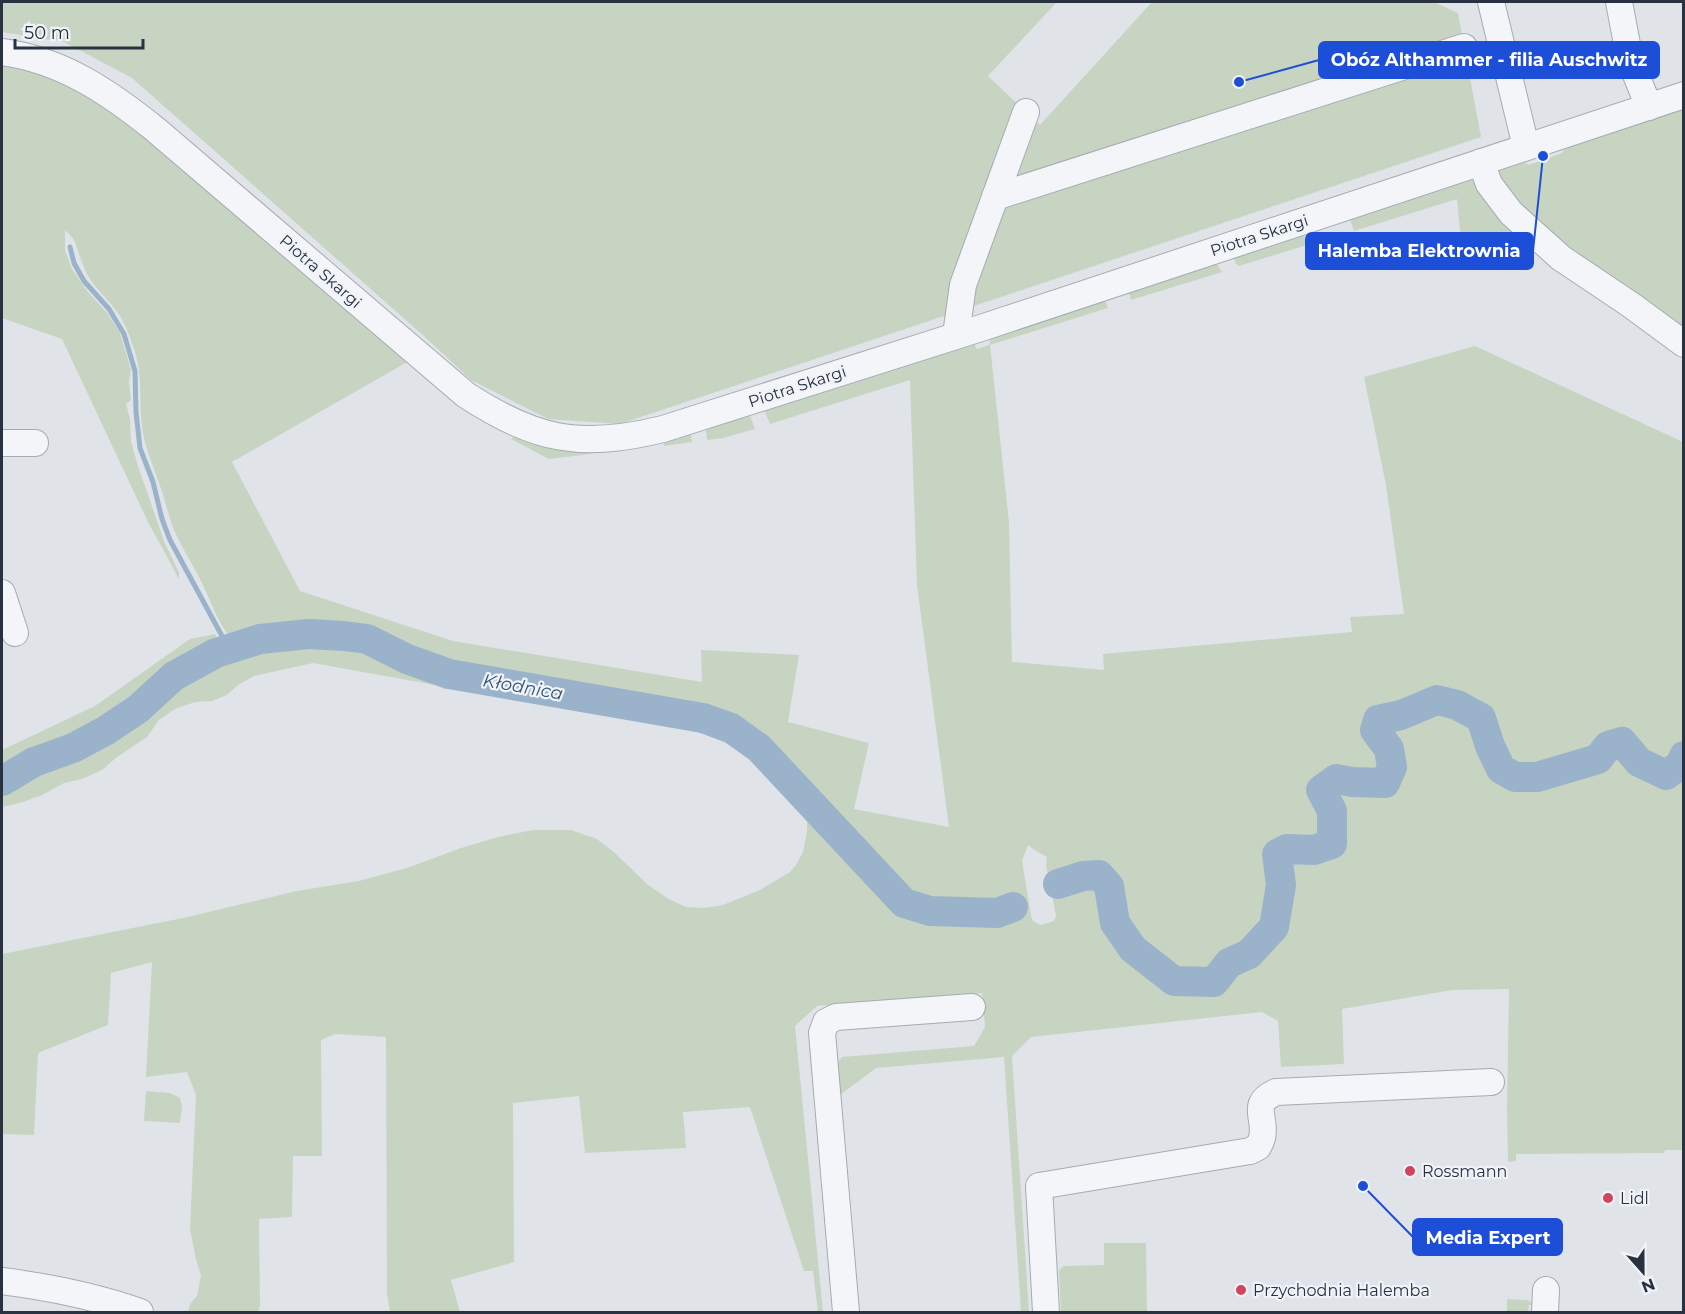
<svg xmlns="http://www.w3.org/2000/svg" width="1685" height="1314" viewBox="0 0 1685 1314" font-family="Montserrat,sans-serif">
	<rect width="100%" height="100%" fill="#e0e4e9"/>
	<g fill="#c7d4c1" fill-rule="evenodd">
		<polygon points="2,2 1057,2 988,76 1040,125 1152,2 1434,2 1458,13 1481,137 620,424 548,419 471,380 425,337 132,78 64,42 2,32"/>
		<path d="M2,58L88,88L409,361L232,462L300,591L453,641L702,682L701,650L799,655L788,722L869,743L854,809L949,827L917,585L910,380L770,424L765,412L767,407L973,342L977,349L989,345L991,337L1101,297L1105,300L1108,308L990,345L1009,522L1012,662L1104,670L1103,654L1352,632L1350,617L1404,614L1386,485L1364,377L1475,346L1683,442V1150H1665L1664,1153L1516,1154V1161L1508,1162L1507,1108L1509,989L1452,990L1342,1009L1344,1064L1281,1067L1278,1021L1262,1012L1031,1037L1012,1056L1029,1312H1021L1004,1057L876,1068L840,1095L837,1064L842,1057L974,1046L985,1027L982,993L817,1006L795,1026L823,1312H818L813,1271H804L750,1107L683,1112L686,1148L585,1153L579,1096L513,1103L514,1262L451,1280L460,1312H390L387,1293L386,1037L335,1034L321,1040L322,1156H293L292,1217L259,1219L260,1306L258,1312H188L190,1304L197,1296L201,1275L196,1260L190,1229L196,1095L187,1072L146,1077L152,962L111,973L108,1025L38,1053L34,1135L2,1134V954L183,918L297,891L359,881L410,867L461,848L498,837L533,830H571L597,839L615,853L647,884L667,898L686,907L704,908L723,905L760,890L790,872L796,865L803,852L807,832V821L795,803L763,766L737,748L702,733L313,663L254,676L238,685L227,695L212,701L195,702L175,709L159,720L147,737L117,757L102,770L82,779L64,783L42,795L20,803L2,807V750L95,706L190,639L215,634L220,644L228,653H235L240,649C219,629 211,600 198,575C190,560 181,546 174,530C168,515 165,499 159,483C153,465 144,446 142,426C139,400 143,372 133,346C129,335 125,323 118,313C108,299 95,289 87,274C81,263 79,251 74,240C72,236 68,233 65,230V250L72,269L88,292L108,314L120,333L131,370L129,381L131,400L126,404L130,419L131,442L138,466L164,541L179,573V579L148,522L62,339L2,318ZM1028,845C1034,850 1040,853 1047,857L1046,865L1056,916L1054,921L1040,925L1032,920L1022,861Z"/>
		<polygon points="1683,106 1683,331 1563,254 1518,210 1492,169 1521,160 1529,165 1562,153 1567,145"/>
		<polygon points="1476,176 1526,241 1463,261 1457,199 1354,231 1350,219 1352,214"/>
		<polygon points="1299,233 1304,235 1307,245 1239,266 1236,264 1233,256"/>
		<polygon points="1216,262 1222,272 1131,300 1128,290"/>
		<polygon points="749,413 755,429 723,438 707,440 706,430 707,426"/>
		<polygon points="688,431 691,435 692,442 664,446 663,441"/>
		<polygon points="515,436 590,449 591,454 549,459 511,439"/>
		<polygon points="146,1091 170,1093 180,1098 182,1108 180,1123 144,1121"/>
		<polygon points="1104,1243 1146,1243 1147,1312 1061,1312 1059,1271 1061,1268 1065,1266 1104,1265"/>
		<polygon points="1507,1299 1528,1300 1534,1305 1529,1305 1528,1312 1507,1312"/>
		<polygon points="1564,1311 1683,1311 1684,1312 1564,1312"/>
	</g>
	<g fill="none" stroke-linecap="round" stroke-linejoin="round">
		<polyline stroke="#9ab3ca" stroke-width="5" points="70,247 74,263 84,281 109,309 124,334 135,371 136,412 140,448 153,482 162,519 170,540 229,649"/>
		<g stroke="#9ab3ca" stroke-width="30">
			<polyline points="2,781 34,762 73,748 105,731 138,709 174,676 216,653 260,639 309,634 344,636 367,639 407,659 449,674 703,718 731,728 759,748 904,903 930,911 997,913 1013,907"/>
			<polyline points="1058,884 1083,876 1099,875 1109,886 1115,923 1133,949 1174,981 1214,982 1229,963 1249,954 1274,927 1281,885 1277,854 1287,849 1314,850 1332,844 1332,811 1321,790 1336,779 1352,782 1385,783 1392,767 1389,749 1375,730 1378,720 1401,715 1437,700 1457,705 1481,718 1490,746 1501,769 1515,777 1537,777 1598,759 1608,746 1622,742 1639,762 1666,775 1680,765 1684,756"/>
		</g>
		<g stroke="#a5abb3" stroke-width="28">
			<g id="minor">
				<polyline points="1491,2 1526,147"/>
				<polyline points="1619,2 1630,60 1649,107"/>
				<path d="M2,52C62,60 109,92 156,130L466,395C537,441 581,449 663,429L981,328L1684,95"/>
				<polyline points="1481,162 1489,184 1511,213 1561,258 1631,305 1684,344"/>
				<polyline points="995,197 1464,47"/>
				<polyline points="956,335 963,285 1026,112"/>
				<polyline points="2,443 35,443"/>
				<polyline points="2,593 15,633"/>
				<path d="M2,1281C49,1287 95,1296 140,1312"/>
				<polyline points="846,1312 822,1033 826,1022 836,1017 972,1007"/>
				<path d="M1046,1312L1039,1186L1250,1151L1258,1147C1260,1144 1261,1141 1262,1138C1267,1117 1249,1104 1276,1092L1491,1082"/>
				<polyline points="1545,1312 1546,1290"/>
			</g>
		</g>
		<use href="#minor" stroke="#f3f5f8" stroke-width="26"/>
	</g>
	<g fill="#d1435e" stroke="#f0f3f7" stroke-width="2">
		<circle cx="1410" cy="1171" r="6"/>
		<circle cx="1608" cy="1198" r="6"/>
		<circle cx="1241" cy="1290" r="6"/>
	</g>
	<g text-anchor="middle" stroke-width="4.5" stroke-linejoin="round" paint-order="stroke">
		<g font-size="16" fill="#283241" stroke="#f0f3f7">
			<text transform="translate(1259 235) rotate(-18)" y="6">Piotra Skargi</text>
			<text transform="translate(321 271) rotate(41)" y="6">Piotra Skargi</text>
			<text transform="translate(797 386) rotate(-18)" y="6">Piotra Skargi</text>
		</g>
		<g font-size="16" fill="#283241" stroke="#f0f3f7" text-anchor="start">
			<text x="1422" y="1177">Rossmann</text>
			<text x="1620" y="1204">Lidl</text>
			<text x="1253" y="1296">Przychodnia Halemba</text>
		</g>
		<g font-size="18" font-style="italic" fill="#315376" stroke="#f0f3f7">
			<text transform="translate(523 687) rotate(10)" y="6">Kłodnica</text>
		</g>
	</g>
	<path fill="none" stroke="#1d4ed8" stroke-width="2" d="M1239 82L1319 60M1543 156L1533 251M1363 1186L1413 1237"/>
	<g fill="#1d4ed8" stroke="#f0f3f7" stroke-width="2">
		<circle cx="1239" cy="82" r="6"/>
		<circle cx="1543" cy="156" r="6"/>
		<circle cx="1363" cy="1186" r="6"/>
	</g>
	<g fill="#1d4ed8" stroke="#1d4ed8" stroke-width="2">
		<rect x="1319" y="42" width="340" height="36" rx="6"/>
		<rect x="1306" y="233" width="227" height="36" rx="6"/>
		<rect x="1413" y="1219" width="149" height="36" rx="6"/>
	</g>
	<g font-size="18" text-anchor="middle" font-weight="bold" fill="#fff">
		<text x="1489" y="66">Obóz Althammer - filia Auschwitz</text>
		<text x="1419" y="257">Halemba Elektrownia</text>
		<text x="1488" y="1244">Media Expert</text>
	</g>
	<rect width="1685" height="1314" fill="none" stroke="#283241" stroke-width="6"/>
	<g transform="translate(1643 1272) rotate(159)" stroke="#f0f3f7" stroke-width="4.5" paint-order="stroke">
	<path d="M0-4.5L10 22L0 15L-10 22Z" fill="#283241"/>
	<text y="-9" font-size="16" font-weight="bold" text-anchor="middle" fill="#283241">N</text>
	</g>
	<path d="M15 39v9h128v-9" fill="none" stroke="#283241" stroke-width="3"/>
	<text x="24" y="39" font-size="18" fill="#283241" stroke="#f0f3f7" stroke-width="4.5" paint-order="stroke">50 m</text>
</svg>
